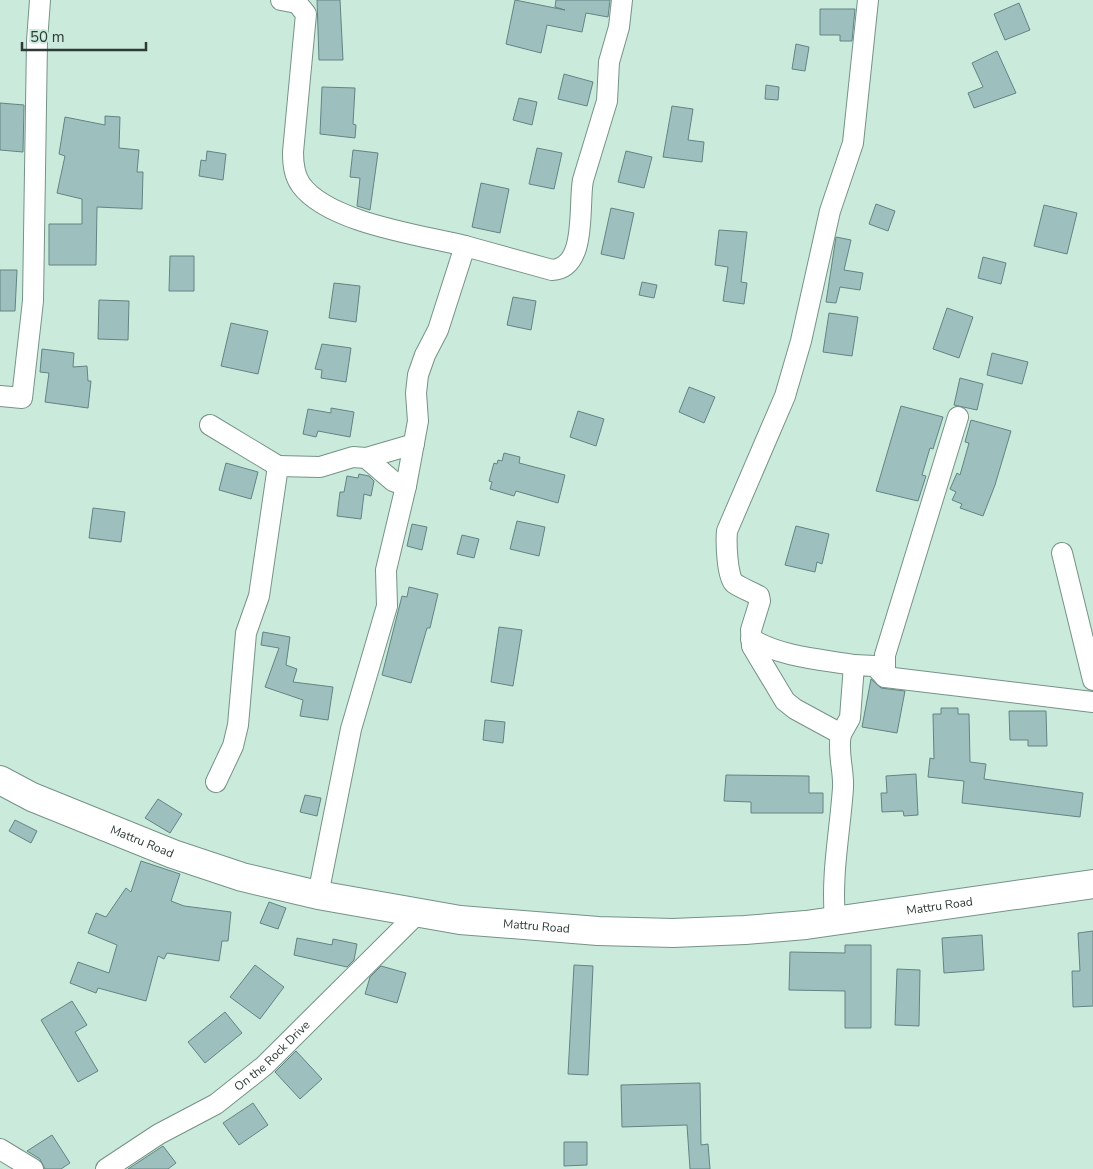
<svg xmlns="http://www.w3.org/2000/svg" width="1093" height="1169" viewBox="0 0 1093 1169" font-family="'Nunito Sans',sans-serif">
	<rect width="100%" height="100%" fill="#caeadc"/>
	<g fill="#9dc0bf" stroke="#628483">
		<polygon points="317,0 340,0 343,60 319,60"/>
		<polygon points="515,0 565,10 555,7 556,0 610,0 608,17 586,13 582,32 547,25 541,53 506,44"/>
		<polygon points="1019,3 1030,30 1005,40 994,14"/>
		<polygon points="820,9 855,9 852,41 840,41 840,35 820,35"/>
		<polygon points="796,44 809,47 805,71 792,69"/>
		<polygon points="997,51 1016,93 974,108 968,93 983,87 972,63"/>
		<polygon points="564,74 593,82 587,106 558,99"/>
		<polygon points="766,85 779,87 778,100 765,99"/>
		<polygon points="322,87 355,88 353,124 356,125 355,138 320,134"/>
		<polygon points="519,98 537,102 532,125 513,120"/>
		<polygon points="0,103 24,105 23,152 0,150"/>
		<polygon points="672,106 693,109 688,140 704,142 702,162 663,157"/>
		<polygon points="105,116 120,117 119,148 139,150 137,172 143,172 142,209 97,207 96,265 49,265 49,224 82,224 82,199 57,193 65,156 59,154 65,117 105,125"/>
		<polygon points="537,148 562,153 554,189 529,184"/>
		<polygon points="353,150 378,153 370,210 357,206 360,178 350,177"/>
		<polygon points="207,151 226,154 223,180 199,176 201,160 206,161"/>
		<polygon points="626,151 652,157 644,188 618,182"/>
		<polygon points="481,183 509,189 500,233 472,227"/>
		<polygon points="876,204 895,211 888,231 869,224"/>
		<polygon points="1044,205 1077,213 1067,254 1034,246"/>
		<polygon points="611,208 634,213 624,259 601,254"/>
		<polygon points="719,230 747,232 741,282 747,283 744,304 723,301 728,267 715,265"/>
		<polygon points="836,237 851,240 844,270 863,273 860,290 840,287 836,303 826,302"/>
		<polygon points="170,256 194,256 194,291 169,291"/>
		<polygon points="983,257 1006,263 1001,284 978,278"/>
		<polygon points="0,270 17,270 15,311 0,311"/>
		<polygon points="642,282 657,285 654,298 639,295"/>
		<polygon points="334,283 360,286 356,322 329,318"/>
		<polygon points="513,297 536,301 531,330 507,325"/>
		<polygon points="99,300 129,301 128,340 98,339"/>
		<polygon points="947,308 973,317 959,358 933,349"/>
		<polygon points="829,313 858,317 852,356 823,352"/>
		<polygon points="231,323 268,331 258,374 221,366"/>
		<polygon points="322,344 351,348 346,382 321,378 322,370 315,369"/>
		<polygon points="42,349 74,353 73,367 87,366 88,381 91,381 88,408 45,402 49,373 40,372"/>
		<polygon points="992,353 1028,362 1022,384 987,375"/>
		<polygon points="960,378 983,384 977,410 954,405"/>
		<polygon points="689,387 715,397 704,423 679,412"/>
		<polygon points="901,406 943,417 933,449 930,448 922,475 926,476 918,501 876,491"/>
		<polygon points="331,408 354,412 350,437 318,431 316,437 303,434 308,409 331,413"/>
		<polygon points="578,411 604,419 596,446 570,437"/>
		<polygon points="971,420 1011,431 995,485 983,516 960,508 962,504 952,500 956,492 950,489 957,473 960,475 969,443 965,442"/>
		<polygon points="504,453 520,457 519,463 565,475 558,503 516,491 514,496 490,489 492,482 489,481 494,463 497,464 498,460 502,461"/>
		<polygon points="226,463 258,472 251,499 219,490"/>
		<polygon points="359,474 369,476 374,481 371,496 364,494 361,519 337,516 340,492 344,492 347,476 358,478"/>
		<polygon points="93,508 125,512 121,542 89,538"/>
		<polygon points="517,521 545,527 539,556 510,549"/>
		<polygon points="412,524 427,527 422,550 407,546"/>
		<polygon points="796,526 829,534 822,564 817,562 815,572 785,565"/>
		<polygon points="462,535 479,539 474,558 457,554"/>
		<polygon points="409,587 438,594 430,628 427,628 411,683 382,675 402,596 407,597"/>
		<polygon points="499,627 522,630 513,686 491,682"/>
		<polygon points="263,632 290,637 286,665 297,669 293,682 333,687 328,720 300,716 303,700 265,687 279,648 261,645"/>
		<polygon points="871,679 881,688 905,691 897,733 862,727"/>
		<polygon points="941,708 958,708 958,714 969,714 970,762 986,764 984,779 1083,793 1080,817 962,803 964,781 928,777 930,758 934,759 933,714 941,714"/>
		<polygon points="1009,711 1046,711 1047,746 1028,746 1028,740 1010,740"/>
		<polygon points="485,720 505,722 503,743 483,740"/>
		<polygon points="916,774 918,815 904,816 903,811 882,812 881,793 887,793 886,776"/>
		<polygon points="726,775 809,776 809,793 823,793 823,813 751,813 751,802 724,801"/>
		<polygon points="305,795 321,798 317,816 300,812"/>
		<polygon points="158,799 182,814 170,833 145,818"/>
		<polygon points="15,820 37,831 31,843 9,831"/>
		<polygon points="141,861 180,874 171,901 184,906 231,912 228,941 222,941 219,961 167,953 164,959 158,956 146,1001 98,988 96,993 70,983 78,962 109,973 117,945 88,933 96,913 106,917 126,888 131,892"/>
		<polygon points="269,902 286,908 278,929 260,923"/>
		<polygon points="1093,931 1093,1006 1073,1007 1072,971 1080,971 1078,933"/>
		<polygon points="982,935 984,970 944,973 942,938"/>
		<polygon points="297,938 332,945 333,939 357,944 354,960 347,967 294,955"/>
		<polygon points="845,945 871,945 871,1028 845,1028 845,991 789,990 790,952 845,953"/>
		<polygon points="255,965 284,987 260,1019 230,997"/>
		<polygon points="574,965 593,966 588,1075 568,1074"/>
		<polygon points="381,966 406,973 397,1003 365,994 370,977"/>
		<polygon points="897,969 920,970 919,1026 895,1025"/>
		<polygon points="72,1001 87,1025 75,1032 98,1071 78,1082 41,1020"/>
		<polygon points="225,1012 242,1033 205,1063 188,1042"/>
		<polygon points="296,1051 322,1079 300,1099 275,1072"/>
		<polygon points="700,1083 701,1145 708,1144 710,1169 690,1169 687,1125 622,1127 621,1085"/>
		<polygon points="253,1103 268,1125 239,1145 223,1123"/>
		<polygon points="52,1135 70,1163 61,1169 45,1169 40,1159 27,1151"/>
		<polygon points="564,1142 587,1142 587,1165 564,1166"/>
		<polygon points="163,1146 176,1163 168,1169 128,1169"/>
	</g>
	<g fill="none" stroke-linecap="round" stroke-linejoin="round">
		<g stroke="#759386" stroke-width="22">
			<g id="street">
				<path d="M281,0L297,3L306,14L293,152C293,164 294,175 301,185C329,223 421,235 465,246"/>
				<polyline points="0,396 22,398 33,301 37,41 40,0"/>
				<polyline points="210,425 278,466 259,596 246,633 238,725 233,746 216,782"/>
				<polyline points="366,458 414,444"/>
				<polyline points="278,466 320,467 353,457 366,458 393,481 406,486"/>
				<polyline points="1062,553 1093,680"/>
				<path d="M751,639C782,657 818,659 854,665"/>
				<polyline points="885,677 1093,702"/>
				<polyline points="841,734 850,718 854,665 875,666 885,677 885,655 958,417"/>
				<path d="M318,895L351,729L387,606L386,570L406,486L418,421L416,393L418,375L425,355L438,330L465,246L552,270C588,268 578,205 583,180L607,101L609,62L619,27L622,0"/>
				<path d="M835,919C831,874 840,832 843,788C844,769 837,753 841,734L795,709L785,701L752,646L751,630L760,601L759,596C752,592 741,588 734,583C727,576 726,542 727,531L785,396L801,341L830,211L853,143L868,0"/>
				<polyline points="0,1149 33,1169"/>
				<path id="s1" d="M106,1169L159,1134L216,1104L264,1066L418,913"/>
			</g>
		</g>
		<g stroke="#759386" stroke-width="30">
			<g id="secondary">
				<path id="s2" d="M0,780L32,797L173,854L242,877L318,895L460,920L598,931L673,933L745,930L806,925L1093,884"/>
			</g>
		</g>
		<use href="#street" stroke="#fff" stroke-width="20"/>
		<use href="#secondary" stroke="#fff" stroke-width="28"/>
	</g>
	<g text-anchor="middle" stroke-width="4" stroke-linejoin="round" paint-order="stroke">
		<g font-size="12" fill="#2e3a35" stroke="#caeadc">
			<text dy="4" stroke="none"><textPath href="#s2" startOffset="155">Mattru Road</textPath></text>
			<text dy="4" stroke="none"><textPath href="#s2" startOffset="965">Mattru Road</textPath></text>
			<text dy="4" stroke="none"><textPath href="#s2" startOffset="560">Mattru Road</textPath></text>
			<text dy="4" stroke="none"><textPath href="#s1" startOffset="202">On the Rock Drive</textPath></text>
		</g>
	</g>
	<path d="M22 42v8h124v-8" fill="none" stroke="#2e3a35" stroke-width="2.5"/>
	<text x="30" y="42" font-size="15" fill="#2e3a35" stroke="#caeadc" stroke-width="4" paint-order="stroke">50 m</text>
</svg>
